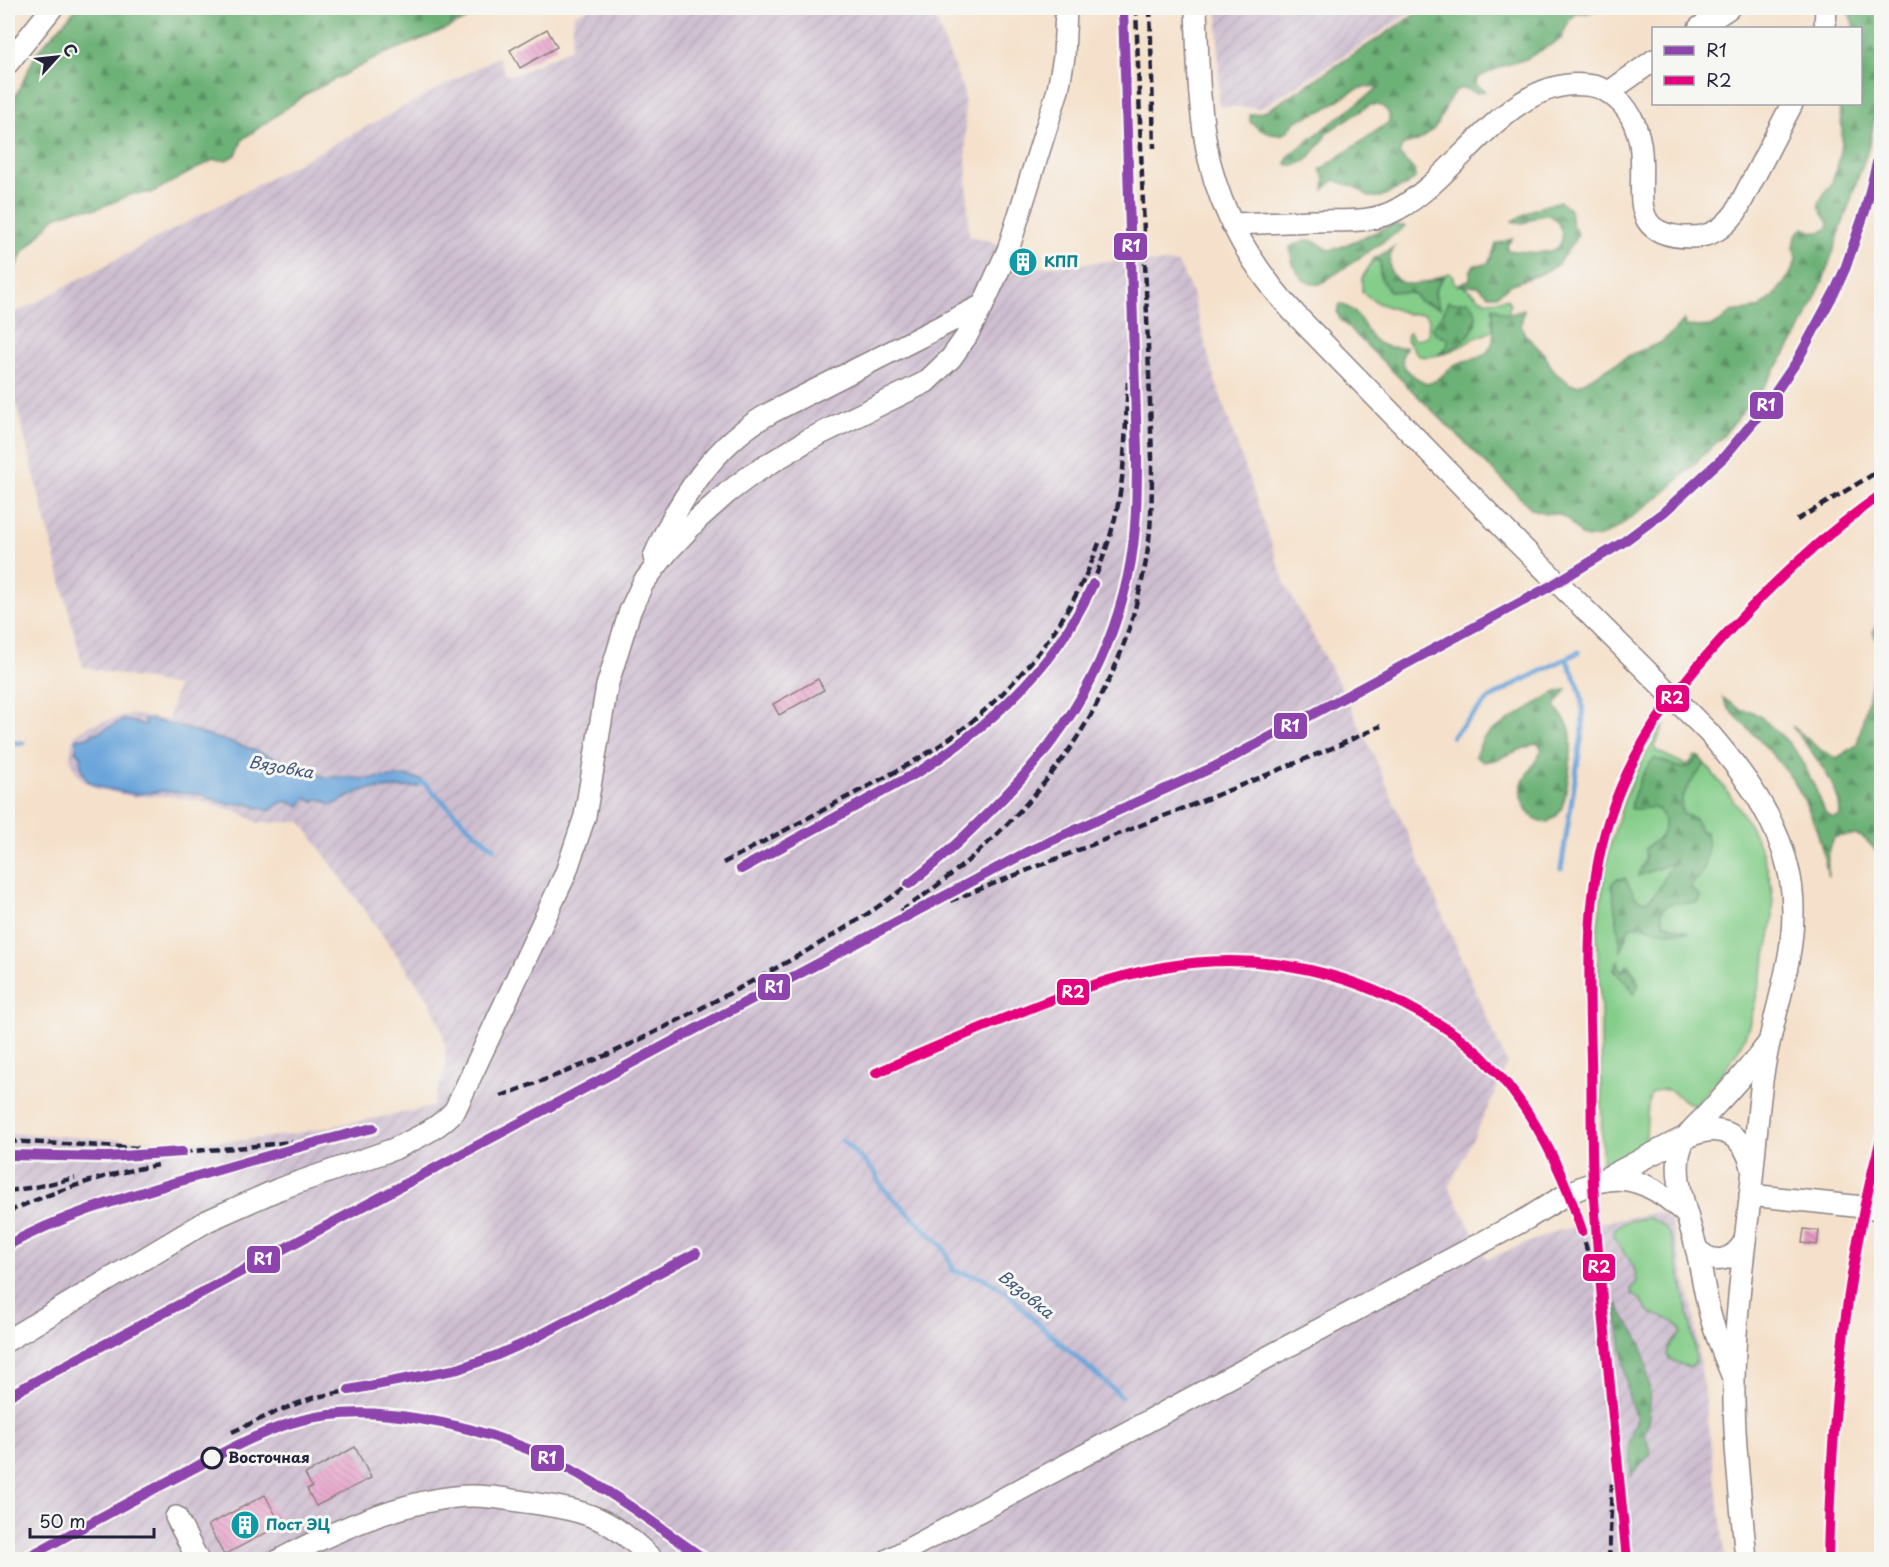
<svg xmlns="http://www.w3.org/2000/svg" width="1889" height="1567" viewBox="0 0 1889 1567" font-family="'Playpen Sans',sans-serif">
	<defs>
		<pattern id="industrial-furrows" width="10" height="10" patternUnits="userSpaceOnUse" patternTransform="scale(1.5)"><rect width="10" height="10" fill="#cebed0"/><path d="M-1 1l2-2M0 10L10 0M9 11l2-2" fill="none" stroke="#b1a3b4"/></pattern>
		<pattern id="forest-firs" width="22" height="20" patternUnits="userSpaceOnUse" patternTransform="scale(1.5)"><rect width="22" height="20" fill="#6cb176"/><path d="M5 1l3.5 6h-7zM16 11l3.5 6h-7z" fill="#589062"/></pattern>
		<pattern id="building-back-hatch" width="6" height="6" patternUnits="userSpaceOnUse" patternTransform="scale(1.5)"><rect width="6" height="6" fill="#e79cc7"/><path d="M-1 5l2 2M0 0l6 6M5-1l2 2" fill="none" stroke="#bb7fa3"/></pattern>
	</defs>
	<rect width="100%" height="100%" fill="#f6f6f2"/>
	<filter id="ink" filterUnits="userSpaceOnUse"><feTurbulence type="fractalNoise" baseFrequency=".0167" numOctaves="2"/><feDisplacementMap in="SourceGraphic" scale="12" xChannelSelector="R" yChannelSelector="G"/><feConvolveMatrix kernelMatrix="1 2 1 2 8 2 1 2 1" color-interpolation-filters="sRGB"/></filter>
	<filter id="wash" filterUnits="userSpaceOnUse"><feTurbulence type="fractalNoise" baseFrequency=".008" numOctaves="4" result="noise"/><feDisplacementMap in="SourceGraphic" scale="24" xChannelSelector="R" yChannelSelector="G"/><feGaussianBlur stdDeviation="1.35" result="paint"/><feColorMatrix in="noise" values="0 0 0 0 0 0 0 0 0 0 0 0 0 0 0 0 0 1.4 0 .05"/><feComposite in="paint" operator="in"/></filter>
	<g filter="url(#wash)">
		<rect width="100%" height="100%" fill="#f5e1cb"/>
		<g fill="url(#industrial-furrows)">
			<polygon points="589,8 931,8 964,92 969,236 990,241 1022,256 1024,250 1036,253 1031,268 1113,261 1178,263 1191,290 1215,380 1286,586 1342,689 1375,758 1507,1064 1493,1097 1449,1187 1487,1259 1560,1230 1657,1212 1666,1216 1671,1223 1693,1309 1726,1559 8,1560 8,1133 127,1140 202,1141 244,1140 294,1134 432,1107 446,1067 445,1045 442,1030 431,1003 301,822 258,823 239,812 196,800 167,796 133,797 97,789 83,781 74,769 70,758 72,740 77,733 93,724 130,714 168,720 177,686 83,667 8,372 8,317 498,57 506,75 513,76 571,48 574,15"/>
			<polygon points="1218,8 1418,8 1261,108 1219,106"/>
		</g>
		<g fill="#85ce8a" stroke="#547862" stroke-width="1.5" fill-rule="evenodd">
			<path d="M1374,259L1381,261L1380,277L1414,294L1419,301L1439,308C1434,292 1433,291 1443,277L1433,279L1449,273L1453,276V281L1457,285C1470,285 1475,299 1487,301C1494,302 1500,298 1507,299L1510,304L1508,315L1499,311L1491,319L1494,328C1488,335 1481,335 1473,339C1458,349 1437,359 1419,356L1407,340V335L1410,332L1412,337L1416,340L1428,336L1429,319L1424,314H1408L1378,303L1362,292V278Z"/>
			<path d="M1663,722L1665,723L1655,746L1656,751L1686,765L1690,763L1695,756L1699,757C1737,800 1775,852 1773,914C1772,935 1765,959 1760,981C1754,1004 1751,1029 1738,1050C1727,1070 1710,1086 1697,1105C1678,1104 1675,1081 1651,1093C1645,1110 1648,1127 1645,1144L1602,1168L1601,1012L1597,934L1604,876L1611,842L1624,801L1633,779ZM1618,962L1619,968L1622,971L1628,965L1637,978L1634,993L1631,988L1614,970Z"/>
			<path d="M1647,1218C1661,1221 1666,1227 1672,1240L1691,1326L1696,1358L1694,1365L1689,1367L1670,1360L1667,1355L1668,1349L1681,1333C1677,1316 1662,1320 1650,1312C1643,1306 1643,1298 1633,1295L1631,1289L1637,1281C1635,1257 1618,1253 1613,1231C1621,1221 1634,1220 1647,1218Z"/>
		</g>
		<g fill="url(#forest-firs)" stroke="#476a58" stroke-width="1.5">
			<polygon points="77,8 492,8 427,37 384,54 308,93 243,139 236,155 226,160 213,160 151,193 133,194 96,209 77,209 55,217 22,254 8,283 8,112 37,52"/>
			<path d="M1425,8H1601L1588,13H1578L1570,19L1561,39L1526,59L1503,66L1477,78L1476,85L1485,91L1476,93C1452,78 1449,103 1440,119C1438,124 1433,130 1428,134C1421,142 1411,142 1402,146L1399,154L1415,171V178L1408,184L1380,197H1370L1355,187L1334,180L1324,190L1325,179L1320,170L1389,122V114C1384,106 1380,104 1370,105L1327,132L1322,142L1307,160L1295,166L1286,164L1288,157L1305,143L1379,87C1356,83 1343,99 1325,109C1316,114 1307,116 1298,120C1293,124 1290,130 1285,133C1274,139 1258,129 1250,122V114L1259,113L1268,110Z"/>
			<path d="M1847,8H1881V80L1870,143L1823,281L1798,335L1765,385L1722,437L1684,474L1665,492L1617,528L1600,537L1591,538L1583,537L1566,518L1558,514L1545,513L1532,509L1340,319L1337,312L1340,304C1373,314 1358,352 1406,347C1395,365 1411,376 1426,384C1439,382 1443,373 1453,366C1461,361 1471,360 1480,357C1501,347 1491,325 1493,307L1508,315L1524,309L1521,324L1524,333L1544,354L1555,373L1563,378L1570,384L1579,385L1632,354L1660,343L1674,331L1684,320L1685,326C1708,327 1714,330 1731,312C1741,310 1751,311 1760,307C1772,301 1796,271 1796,257C1796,254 1794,251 1793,248L1797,233L1804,228C1813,233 1818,234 1827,229L1829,223C1826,218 1821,212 1819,206C1818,199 1829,189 1832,182C1843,155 1845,132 1838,104H1860V28H1855Z"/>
			<path d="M1560,201L1570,210L1572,224L1578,235L1557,265L1541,274L1512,284L1497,295H1489L1478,286L1457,285L1470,280V271L1474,265L1487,264L1491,258L1496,244L1512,239L1507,245V250C1521,251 1542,256 1555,249C1569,242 1560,217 1547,215C1538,213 1530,222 1521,224L1512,221L1534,209Z"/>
			<path d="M1392,225L1405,226L1398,232L1320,284C1300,287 1291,264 1290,247C1308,236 1313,239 1329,250L1338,248Z"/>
			<path d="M1394,247C1382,269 1395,289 1421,283C1429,282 1436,279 1444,277C1433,290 1432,292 1440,308L1419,301L1414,294L1390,291C1380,281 1380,275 1380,262L1374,259Z"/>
			<path d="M1448,301L1454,303L1468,301C1474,306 1476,310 1476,317C1476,337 1454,349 1438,355L1447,346L1448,339L1435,333L1432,327L1443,314Z"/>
			<path d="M1881,621V854H1879C1861,834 1863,833 1835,837C1825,849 1828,863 1828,877C1822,843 1814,815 1796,785C1779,758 1750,731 1728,708L1723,698L1741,710L1751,711L1761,717L1786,740L1799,755L1817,792L1826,814L1833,818L1840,815C1841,785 1809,749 1792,726C1806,736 1821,754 1837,758L1857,745L1880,649L1873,631L1878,623Z"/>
			<path d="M1567,689L1555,706C1560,715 1568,721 1570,730C1574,744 1567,802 1559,813C1557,816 1551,819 1548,822C1540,822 1532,818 1527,811C1510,782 1532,774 1542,749L1537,743L1495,760L1483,762L1475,756L1483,738L1493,730L1554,693Z"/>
			<path d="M1699,757L1705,764C1696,778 1675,796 1683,814L1696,819L1700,831L1706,832C1708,845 1708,861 1702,873C1699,880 1692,881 1690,888L1700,896L1698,902C1684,907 1669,896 1661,913L1664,923L1689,933L1661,931L1642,926H1632L1628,931L1621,951C1619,928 1613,906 1612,883L1617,879L1625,878L1636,898L1644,902C1659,896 1664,877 1672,863L1638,876L1646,857L1645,849C1649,844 1656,842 1660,837C1663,833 1665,828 1664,824C1663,800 1645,810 1631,809C1632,795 1644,768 1654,759C1665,759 1678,771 1688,767C1693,765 1694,760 1699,757Z"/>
			<path d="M1618,961L1619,968L1623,971L1628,964C1631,972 1637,977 1639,985L1634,994L1631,988L1614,970Z"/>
			<path d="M1615,1300C1621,1313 1630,1324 1637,1336C1649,1359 1652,1399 1648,1423C1647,1429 1647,1426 1645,1432C1644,1440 1652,1447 1649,1455C1646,1461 1635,1469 1631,1476L1629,1440L1636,1422V1415L1629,1400Z"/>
		</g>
		<path fill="#6aa5da" stroke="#46648a" stroke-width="1.5" d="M143,719L153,720L177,726L246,747L325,777H351L362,779L406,776L422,780L424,783L416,787L363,790L337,803L329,805L324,800L317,799L314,802L306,798L300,806C277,798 287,801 269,811L247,804H228L199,794L165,791L134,794L103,788L93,784L86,779L81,767V755L76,752L77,738H85L124,720L146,725Z"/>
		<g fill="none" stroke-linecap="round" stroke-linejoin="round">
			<g stroke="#6aa5da" stroke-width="5">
				<polyline points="1452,736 1489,699 1515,684 1579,652"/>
				<polyline points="8,743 23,743"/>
				<polyline points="419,783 424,783 469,827 494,848"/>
				<polyline points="1561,869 1583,728 1582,699 1578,685 1566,658"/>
				<polyline points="843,1141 875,1172 881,1186 944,1248 954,1271 984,1278 1008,1293 1034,1320 1121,1396"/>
			</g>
		</g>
		<g id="blocks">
			<g fill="url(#building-back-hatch)">
				<polygon points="547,29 557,47 520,68 510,50"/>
				<polygon points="1020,255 1033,260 1029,274 1014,268"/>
				<polygon points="818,679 824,690 779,715 773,704"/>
				<polygon points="1804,1229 1819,1231 1817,1245 1802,1243"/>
				<polygon points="355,1447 371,1478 316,1506 307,1489 312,1487 305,1474"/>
				<polygon points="265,1495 281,1525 224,1555 208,1525"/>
			</g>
		</g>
	</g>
	<g filter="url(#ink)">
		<use href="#blocks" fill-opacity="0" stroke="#8c8283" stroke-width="1.5"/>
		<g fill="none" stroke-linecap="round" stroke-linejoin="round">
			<g stroke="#8c8283" stroke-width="24">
				<g id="minor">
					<path d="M1196,8C1198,58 1198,109 1209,159C1222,217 1255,271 1295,314L1513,538"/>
					<polyline points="1699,28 1729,8"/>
					<polyline points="1825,28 1826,8"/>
					<polyline points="8,63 52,8"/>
					<polyline points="1609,92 1654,60"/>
					<path d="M1232,224C1259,223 1287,222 1314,221C1343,220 1372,224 1398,209C1459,176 1509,76 1586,85C1600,86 1608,91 1618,100C1632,112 1640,134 1641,152C1645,196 1627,237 1691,237C1711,237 1724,228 1736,212L1792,104"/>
					<path d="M654,557C678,500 716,442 772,412L983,305"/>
					<path d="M1709,733C1745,775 1779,821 1790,877C1803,948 1771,1012 1762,1081C1757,1120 1754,1160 1750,1199C1743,1257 1735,1320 1734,1379C1733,1439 1741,1500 1746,1560"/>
					<path d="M1604,1179C1622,1170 1640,1160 1658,1151C1683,1138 1720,1115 1743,1146C1747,1152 1750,1160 1752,1167"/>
					<polyline points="1750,1195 1882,1209"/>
					<path d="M1696,1248C1713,1267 1734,1261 1745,1240"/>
					<path d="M8,1340L207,1221L279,1189L394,1149C417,1138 438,1129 455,1110L565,875L585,816L607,686L630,611L643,583L668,551L699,518L727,493L751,475L808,440L926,382L951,358L966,337L983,305L1008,250L1058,90L1064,57L1066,8"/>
					<path d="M1732,1375C1723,1353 1714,1332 1709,1310C1704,1289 1701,1268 1696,1247C1689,1218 1670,1174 1682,1145C1687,1131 1702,1121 1711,1110C1731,1089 1750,1067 1768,1044"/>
					<polyline points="176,1517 198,1560"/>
					<path d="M279,1560C330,1533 397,1503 455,1497C480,1494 507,1499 532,1503C589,1511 611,1518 653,1560"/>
					<path d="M888,1560L1528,1218C1591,1178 1626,1157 1687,1215"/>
				</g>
			</g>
			<use href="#minor" stroke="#fff" stroke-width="21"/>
			<g stroke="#22223b" stroke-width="4.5" stroke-dasharray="9 4.5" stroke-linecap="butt">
				<polyline points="1150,8 1154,148"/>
				<polyline points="1797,520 1882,469"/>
				<path d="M723,863C767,840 810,817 853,794C893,773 935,752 970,723C1028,675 1074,613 1099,543"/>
				<path d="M741,869C779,848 818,827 857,806C886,790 916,775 944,756C1029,698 1090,619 1115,518C1126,474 1125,427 1128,382"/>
				<polyline points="950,901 1242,785 1337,746 1381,726"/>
				<path d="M901,911C983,857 1059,781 1103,692C1122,656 1134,616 1143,576C1152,537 1152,497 1152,458L1136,8"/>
				<path d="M876,1073C923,1052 970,1032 1018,1013C1073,991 1129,970 1188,963C1251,955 1316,965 1375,991C1408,1005 1441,1022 1469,1045C1538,1100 1576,1198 1595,1282"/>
				<path d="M501,1096C539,1082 577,1068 614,1052C659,1031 703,1007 747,984C791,960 835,936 876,908C913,883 947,853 980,822C1053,751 1107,677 1128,576C1145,497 1136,408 1133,328C1129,221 1126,114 1123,8"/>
				<polyline points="8,1141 139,1148"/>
				<polyline points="8,1155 107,1157 236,1148 292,1142"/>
				<polyline points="8,1191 35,1187 75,1178"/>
				<path d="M8,1212C56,1190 106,1174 158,1165"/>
				<path d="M8,1245C65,1214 126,1197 187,1179C249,1161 310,1143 373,1128"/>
				<polyline points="8,1396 1029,851 1216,766 1549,587 1622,543 1664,512 1724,457 1764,409 1797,361 1835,291 1845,269 1865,211 1882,143"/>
				<polyline points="232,1432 278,1411 312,1398 458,1369 495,1356 529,1341 696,1253"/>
				<path d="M22,1560C78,1530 134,1499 190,1470C226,1451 263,1430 302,1420C341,1410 381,1412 420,1419C486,1429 548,1453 605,1490C640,1512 672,1537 706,1560"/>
				<polyline points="1609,1560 1612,1482"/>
				<path d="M1627,1560C1615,1434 1601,1309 1593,1183C1591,1142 1592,1101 1591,1059C1589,979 1584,897 1609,819C1635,738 1686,675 1744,615C1786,570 1832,529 1882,494"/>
			</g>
			<g stroke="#8c8283" stroke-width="24" stroke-linecap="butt">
				<polyline id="minor-bridge" points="1513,538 1709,733"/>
			</g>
			<use href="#minor-bridge" stroke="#fff" stroke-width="21"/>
			<g stroke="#f6f6f2" stroke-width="15">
				<g id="rail-1">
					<path d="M741,869L920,771C994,724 1057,663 1093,584"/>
					<path d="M909,884C934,865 958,843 980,821C1054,750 1106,678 1128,576C1137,535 1137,492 1137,450L1123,8"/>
					<polyline points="8,1155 107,1157 182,1152"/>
					<path d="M8,1245C65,1214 126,1197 187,1179C249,1161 310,1143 373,1128"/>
					<polyline points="349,1390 458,1369 495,1356 529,1341 696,1253"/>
					<polyline points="8,1396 1029,851 1216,766 1549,587 1622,543 1664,512 1724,457 1764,409 1797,361 1835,291 1845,269 1865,211 1882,143"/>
					<path d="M22,1560C78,1530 134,1499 190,1470C226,1451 263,1430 302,1420C341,1410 381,1412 420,1419C486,1429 548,1453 605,1490C640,1512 672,1537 706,1560"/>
				</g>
			</g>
			<g stroke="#f6f6f2" stroke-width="15">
				<g id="rail-2">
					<path d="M876,1073C923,1052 970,1032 1018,1013C1065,994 1113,976 1164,967C1253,951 1340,968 1418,1012C1442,1025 1465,1039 1484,1059C1531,1105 1562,1168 1582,1231"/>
					<path d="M1627,1560C1615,1434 1601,1309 1593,1183C1591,1142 1592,1101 1591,1059C1589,979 1584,897 1609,819C1635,738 1686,675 1744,615C1786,570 1832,529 1882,494"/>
					<path d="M1828,1560C1831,1421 1845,1268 1882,1135"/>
				</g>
			</g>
			<use href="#rail-1" stroke="#8e44ad" stroke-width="10"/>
			<use href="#rail-2" stroke="#e5007d" stroke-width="10"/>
		</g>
	</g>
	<defs>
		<g id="building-disc" transform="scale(1.5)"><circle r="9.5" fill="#0f9aa8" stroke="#f6f6f2"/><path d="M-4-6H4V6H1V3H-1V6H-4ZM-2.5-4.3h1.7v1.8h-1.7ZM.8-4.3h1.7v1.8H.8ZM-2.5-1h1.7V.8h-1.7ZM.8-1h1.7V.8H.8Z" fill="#fff"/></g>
	</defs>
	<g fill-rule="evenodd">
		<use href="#building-disc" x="1023" y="262"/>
		<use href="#building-disc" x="245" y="1525"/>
	</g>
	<circle fill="#f6f6f2" stroke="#22223b" stroke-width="3" cx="212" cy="1458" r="10"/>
	<g text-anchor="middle" stroke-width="6" stroke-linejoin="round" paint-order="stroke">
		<g font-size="15" font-weight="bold" fill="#0d838f" stroke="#f6f6f2" text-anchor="start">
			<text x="1044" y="267">КПП</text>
			<text x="266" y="1530">Пост ЭЦ</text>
		</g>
		<g font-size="15" font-weight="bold" fill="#22223b" stroke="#f6f6f2" text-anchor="start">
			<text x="228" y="1463">Восточная</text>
		</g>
		<g font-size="16" font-style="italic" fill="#3f567b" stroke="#f6f6f2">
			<text transform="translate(281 767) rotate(10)" y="6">Вязовка</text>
			<text transform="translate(1026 1294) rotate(39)" y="6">Вязовка</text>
		</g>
	</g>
	<g stroke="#f6f6f2" stroke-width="2">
		<rect x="1113" y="232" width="35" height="29" rx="6" fill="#8e44ad"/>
		<rect x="1749" y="391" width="35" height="29" rx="6" fill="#8e44ad"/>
		<rect x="1655" y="684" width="35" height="29" rx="6" fill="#e5007d"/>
		<rect x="1273" y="712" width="35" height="28" rx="6" fill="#8e44ad"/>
		<rect x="757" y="973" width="34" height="28" rx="6" fill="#8e44ad"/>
		<rect x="1056" y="978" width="34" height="28" rx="6" fill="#e5007d"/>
		<rect x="246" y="1245" width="35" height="29" rx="6" fill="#8e44ad"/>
		<rect x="1582" y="1253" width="34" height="29" rx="6" fill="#e5007d"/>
		<rect x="530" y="1444" width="35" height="28" rx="6" fill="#8e44ad"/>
	</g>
	<g font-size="16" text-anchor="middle" font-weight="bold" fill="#fff">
		<text x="1131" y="252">R1</text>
		<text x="1766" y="411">R1</text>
		<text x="1672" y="704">R2</text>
		<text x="1290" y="732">R1</text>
		<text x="774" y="993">R1</text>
		<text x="1073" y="998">R2</text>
		<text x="263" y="1265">R1</text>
		<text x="1599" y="1273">R2</text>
		<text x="547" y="1464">R1</text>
	</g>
	<rect width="1889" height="1567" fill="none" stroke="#f6f6f2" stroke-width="30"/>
	<rect x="1652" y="27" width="210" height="78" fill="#f6f6f2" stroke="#a1a1a9" stroke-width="1.5"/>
	<rect x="1664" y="46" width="30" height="9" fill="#8e44ad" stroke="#a1a1a9" stroke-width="1.5"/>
	<text x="1706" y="57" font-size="18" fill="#22223b">R1</text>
	<rect x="1664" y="76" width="30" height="9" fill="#e5007d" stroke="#a1a1a9" stroke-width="1.5"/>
	<text x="1706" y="87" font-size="18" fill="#22223b">R2</text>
	<g transform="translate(57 57) rotate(63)" stroke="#f6f6f2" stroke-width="4.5" paint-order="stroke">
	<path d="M0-4.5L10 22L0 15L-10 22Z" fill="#22223b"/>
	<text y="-9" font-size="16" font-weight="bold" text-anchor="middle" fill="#22223b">С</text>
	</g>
	<path d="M30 1528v9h124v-9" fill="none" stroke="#22223b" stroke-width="3"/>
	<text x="39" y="1528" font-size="18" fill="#22223b" stroke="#f6f6f2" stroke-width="4.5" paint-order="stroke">50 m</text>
</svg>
